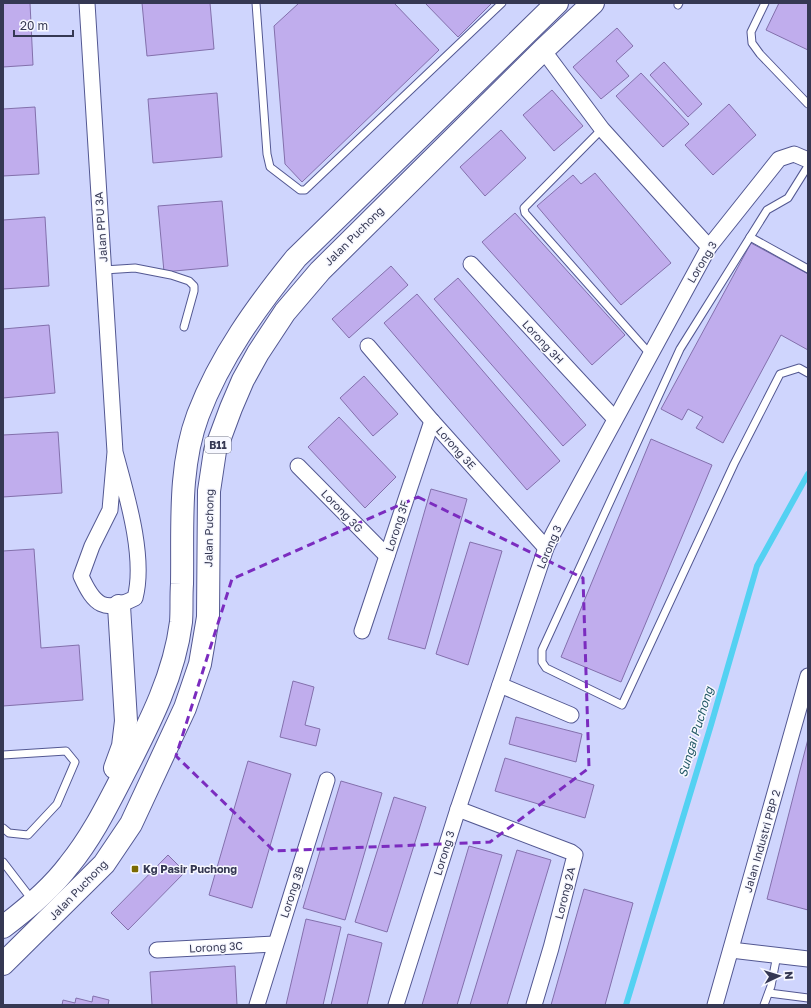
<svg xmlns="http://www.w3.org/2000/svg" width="811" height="1008" viewBox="0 0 811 1008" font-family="'Golos Text',sans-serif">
	<rect width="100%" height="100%" fill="#cfd5fd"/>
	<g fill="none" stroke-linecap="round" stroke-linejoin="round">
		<polyline stroke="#53d1f2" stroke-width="6" points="626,1005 711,725 757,566 808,474"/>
	</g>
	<g fill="#c0aded" stroke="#8370ac">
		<polygon points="3,3 30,3 33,65 3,67"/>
		<polygon points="142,3 210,3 214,49 147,56"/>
		<polygon points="299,3 394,3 439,50 302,182 285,164 274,26"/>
		<polygon points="425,3 492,3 458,37"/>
		<polygon points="779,3 808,3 808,50 766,30"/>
		<polygon points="617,28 633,46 616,61 629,76 601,99 573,67"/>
		<polygon points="664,62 702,104 688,117 650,75"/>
		<polygon points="641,73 689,124 663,147 616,96"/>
		<polygon points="552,90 583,126 554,151 523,115"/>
		<polygon points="217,93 222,157 153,163 148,99"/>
		<polygon points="729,104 756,135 713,175 685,145"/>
		<polygon points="35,107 39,174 3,176 3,109"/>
		<polygon points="501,130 526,158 485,196 460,167"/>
		<polygon points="595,173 671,263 621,305 537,206 573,175 581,184"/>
		<polygon points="222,201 228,266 164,272 158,206"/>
		<polygon points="515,213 625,335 592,365 482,242"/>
		<polygon points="45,217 49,286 3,289 3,220"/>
		<polygon points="751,243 808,274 808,350 781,335 723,443 696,428 703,417 688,409 682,420 661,409"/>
		<polygon points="391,266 408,285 349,338 332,319"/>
		<polygon points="458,278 586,425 563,446 434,299"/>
		<polygon points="417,294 560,461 527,490 384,323"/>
		<polygon points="49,325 55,393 3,398 3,329"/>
		<polygon points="364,376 398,414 373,436 340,398"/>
		<polygon points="339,417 396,477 365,508 308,447"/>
		<polygon points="58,432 62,493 3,497 3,435"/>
		<polygon points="651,439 712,465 621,682 561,657"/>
		<polygon points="431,489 467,499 425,649 388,639"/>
		<polygon points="470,542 502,551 468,665 436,654"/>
		<polygon points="34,549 41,648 79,645 83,700 3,706 3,551"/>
		<polygon points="293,681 314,687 305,725 320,729 316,746 280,737"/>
		<polygon points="516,717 582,734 576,762 509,744"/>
		<polygon points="808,739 808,910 767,899"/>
		<polygon points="505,758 594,785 585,818 495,791"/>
		<polygon points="248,761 291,774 252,908 209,895"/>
		<polygon points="341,781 382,793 345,920 303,908"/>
		<polygon points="394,797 426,807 387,932 355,922"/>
		<polygon points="469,846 502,855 457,1005 422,1005"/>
		<polygon points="517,850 551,860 507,1005 470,1005"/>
		<polygon points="168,855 185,872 128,930 111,913"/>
		<polygon points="584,889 633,903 605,1005 551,1005"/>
		<polygon points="306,919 341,927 323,1005 286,1005"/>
		<polygon points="348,934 382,943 367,1005 331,1005"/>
		<polygon points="235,966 237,1005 152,1005 150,972"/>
		<polygon points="93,996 109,1000 108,1005 62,1005 63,1000 75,1003 76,998 92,1002"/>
	</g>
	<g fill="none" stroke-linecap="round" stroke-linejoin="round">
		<g stroke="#535892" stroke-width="9">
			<g id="service">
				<polyline points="256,3 267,154 270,167 300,190 305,190 502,3"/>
				<polyline points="765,3 751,32 752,43 760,54 808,104"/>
				<polyline points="678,5 679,3"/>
				<polyline points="602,129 524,208 525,213 650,354"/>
				<polyline points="808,166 788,198 767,210 680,349 542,650 542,662 546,668 622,705 734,464 780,374 799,368 808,373"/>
				<polyline points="750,237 808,269"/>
				<polyline points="104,270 135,268 171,275 189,281 194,286 194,291 184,327"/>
				<polyline points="3,755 66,751 75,762 57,804 28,835 9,833 3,828"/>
				<polyline points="3,862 33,901"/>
				<polyline points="769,993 808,998"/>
				<polyline points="764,1005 771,986 777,955"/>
			</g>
		</g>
		<g stroke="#535892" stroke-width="17">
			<g id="minor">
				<path d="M87,3L115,452L110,510L92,546L81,576C94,605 104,614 135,598C146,557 126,493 115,452"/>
				<polyline points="543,50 602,129 709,247"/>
				<polyline points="471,264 615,419"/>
				<polyline points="368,346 432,421 546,548"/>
				<polyline points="298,466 387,556"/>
				<polyline points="362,631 432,421"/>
				<polyline points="500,685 571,715"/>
				<polyline points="458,809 571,852 575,855 551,948 534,1005"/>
				<polyline points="157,950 275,944"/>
				<polyline points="731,950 808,959"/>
				<polyline points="257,1005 327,780"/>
				<polyline points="396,1005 458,809 546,548 554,532 709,247 779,159 794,154 808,160"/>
				<polyline points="715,1005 808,676"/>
			</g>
		</g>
		<g stroke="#535892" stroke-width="24">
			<g id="primary">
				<polyline points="115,768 123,746 126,721 119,606"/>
				<path d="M3,927C27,909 51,889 69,865C91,838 106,808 122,777C147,728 174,678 181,622C182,610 181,597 182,584C183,529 178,468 198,415C220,357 257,306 296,258L557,3"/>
				<polyline points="3,964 104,864 131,824 185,708 200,664 208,617 209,491 215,451 231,408 243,380 258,353 285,312 320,271 543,50 593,3"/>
			</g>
		</g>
		<use href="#service" stroke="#fff" stroke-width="7"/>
		<use href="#minor" stroke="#fff" stroke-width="15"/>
		<use href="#primary" stroke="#fff" stroke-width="22"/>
	</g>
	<path fill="none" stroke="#7b2cbf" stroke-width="3" stroke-dasharray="8 5" stroke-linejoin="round" d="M418,497L583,578L589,768L490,842L274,851L176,756L232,579Z"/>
	<rect fill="#7b6a01" stroke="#f7f8ff" stroke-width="1.5" x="131" y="865" width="8" height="8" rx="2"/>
	<g text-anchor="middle" stroke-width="3" stroke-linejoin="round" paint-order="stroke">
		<rect fill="#f7f8ff" stroke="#6f7287" stroke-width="1" x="205" y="437" width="26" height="16" rx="3"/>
		<g font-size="10" font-weight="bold" fill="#353853">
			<text x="218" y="449">B11</text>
		</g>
		<g font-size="11" fill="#353853" stroke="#f7f8ff">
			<text transform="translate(101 227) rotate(-94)" y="4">Jalan PPU 3A</text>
			<text transform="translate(354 236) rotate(-45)" y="4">Jalan Puchong</text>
			<text transform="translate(702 262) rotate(-59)" y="4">Lorong 3</text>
			<text transform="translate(543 342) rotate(47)" y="4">Lorong 3H</text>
			<text transform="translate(456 448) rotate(48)" y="4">Lorong 3E</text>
			<text transform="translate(342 511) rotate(46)" y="4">Lorong 3G</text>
			<text transform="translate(397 526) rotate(-72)" y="4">Lorong 3F</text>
			<text transform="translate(209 528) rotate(-89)" y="4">Jalan Puchong</text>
			<text transform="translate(549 547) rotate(-67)" y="4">Lorong 3</text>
			<text transform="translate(762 841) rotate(-74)" y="4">Jalan Industri PBP 2</text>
			<text transform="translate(444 853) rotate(-73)" y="4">Lorong 3</text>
			<text transform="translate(78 890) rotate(-46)" y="4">Jalan Puchong</text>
			<text transform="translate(292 892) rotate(-72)" y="4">Lorong 3B</text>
			<text transform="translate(565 893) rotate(-76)" y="4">Lorong 2A</text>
			<text transform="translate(216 947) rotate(-3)" y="4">Lorong 3C</text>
		</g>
		<g font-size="11" font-weight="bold" fill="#353853" stroke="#f7f8ff" text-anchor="start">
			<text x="143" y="873">Kg Pasir Puchong</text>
		</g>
		<g font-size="12" font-style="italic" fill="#245967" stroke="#f7f8ff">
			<text transform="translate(696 732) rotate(-73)" y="4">Sungai Puchong</text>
		</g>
	</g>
	<rect width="811" height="1008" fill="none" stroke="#353853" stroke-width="8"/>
	<g transform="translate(779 976) rotate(86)" stroke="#f7f8ff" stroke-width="3" paint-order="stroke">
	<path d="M0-3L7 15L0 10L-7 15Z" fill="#353853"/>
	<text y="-6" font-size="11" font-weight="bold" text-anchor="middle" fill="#353853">N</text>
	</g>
	<path d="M14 30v6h59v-6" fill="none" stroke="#353853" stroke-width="2"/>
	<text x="20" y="30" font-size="12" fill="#353853" stroke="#f7f8ff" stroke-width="3" paint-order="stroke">20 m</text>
</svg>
